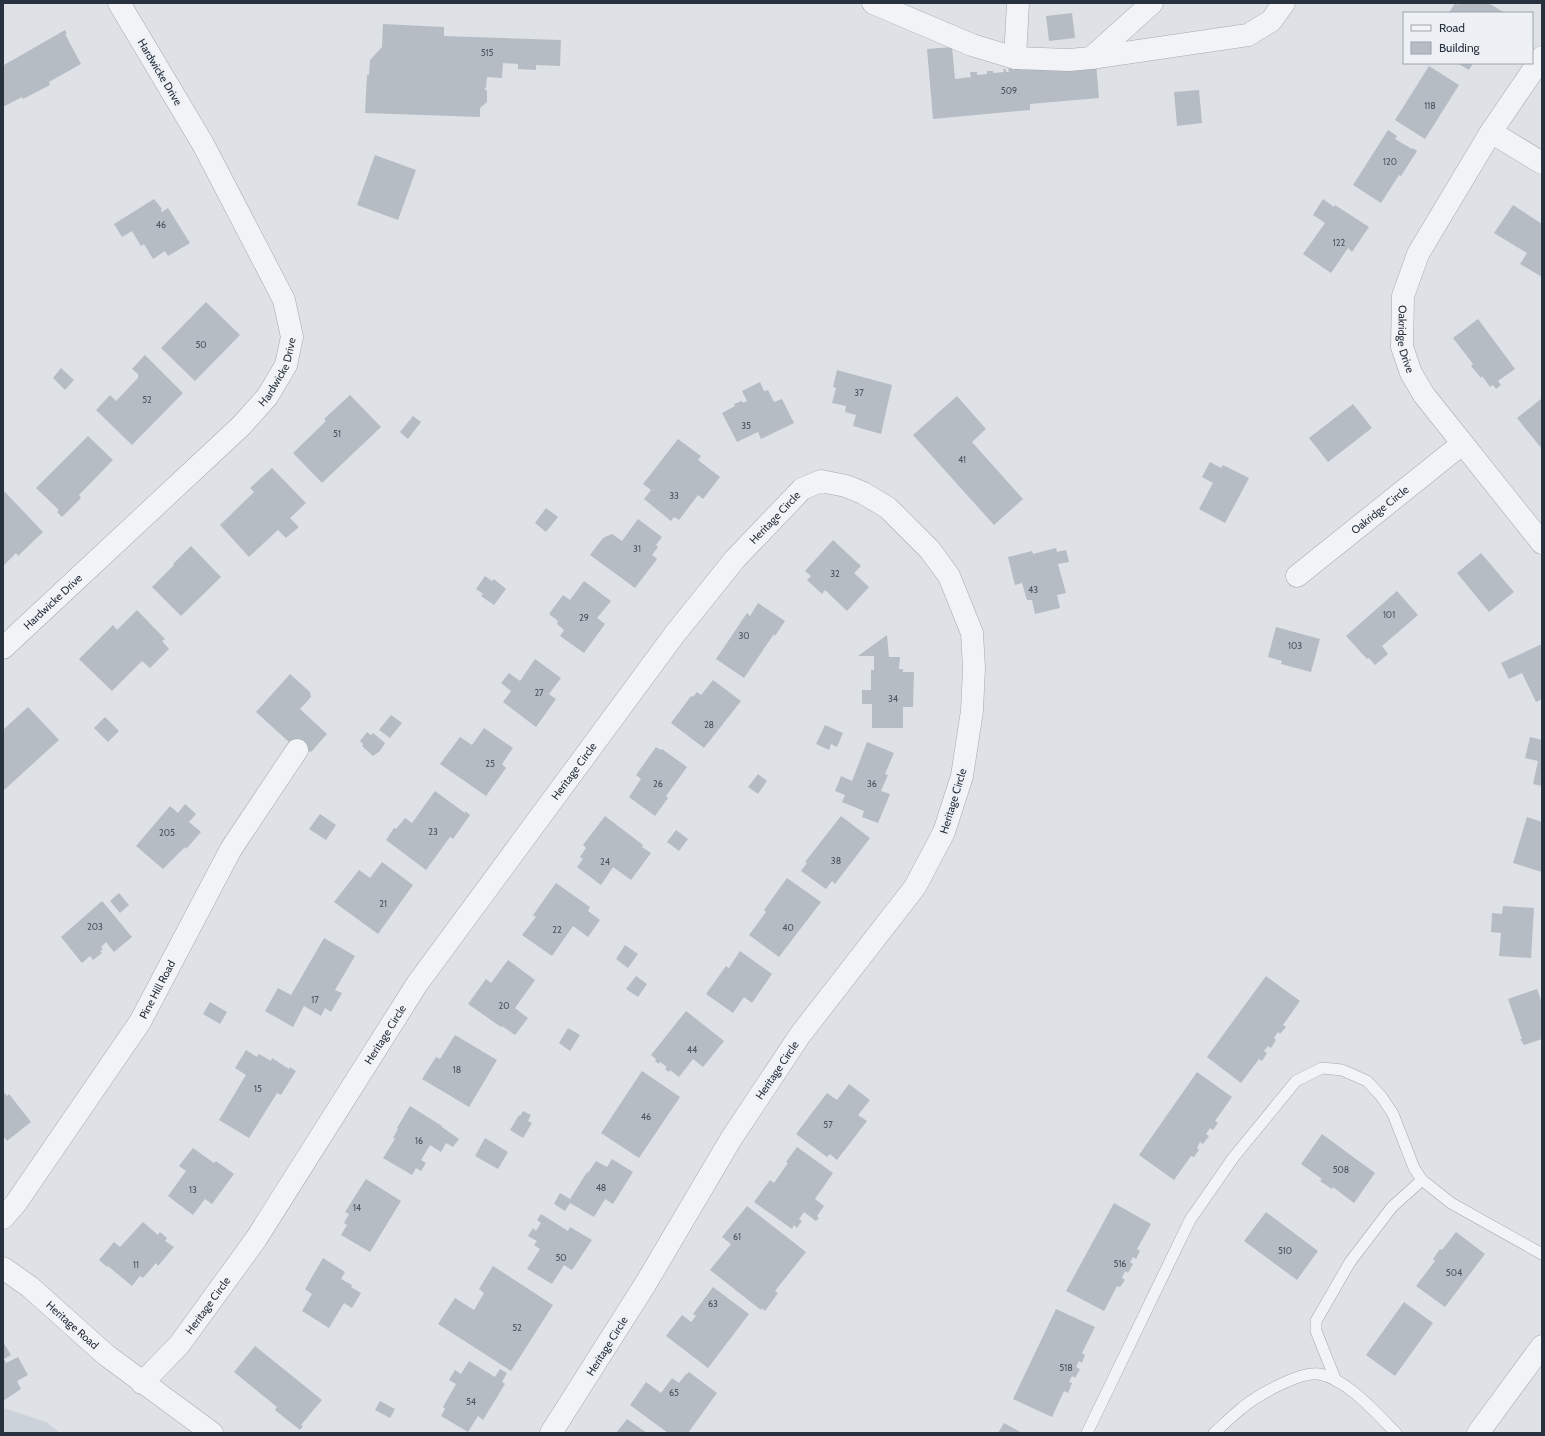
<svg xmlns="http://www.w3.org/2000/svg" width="1545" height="1436" viewBox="0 0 1545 1436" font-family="Cabin,sans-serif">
	<rect width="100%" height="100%" fill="#dee2e7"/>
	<polygon fill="#ccd2d9" points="3,1408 46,1422 60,1433 3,1433"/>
	<g fill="#b6bcc4">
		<polygon points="1455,3 1458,5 1459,3 1488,3 1505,13 1449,13"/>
		<polygon points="1072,13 1075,38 1049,41 1046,16"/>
		<polygon points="383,24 444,27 444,36 561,40 560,66 536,65 536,70 518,69 518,64 503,63 502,78 487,77 486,88 484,88 487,91 487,102 480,108 480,117 365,113 367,75 369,75 370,60 382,47"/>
		<polygon points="65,30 67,34 65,34 81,64 49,82 50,85 23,99 22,97 3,107 4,65"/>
		<polygon points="952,47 955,79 971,77 970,72 977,72 977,75 987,74 987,71 993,71 993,73 1004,72 1003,69 1006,69 1006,72 1009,72 1008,69 1012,68 1014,71 1014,68 1020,67 1020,70 1025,70 1025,68 1096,63 1099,98 1030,104 1030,110 933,119 927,49"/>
		<polygon points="1457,63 1473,63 1469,70"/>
		<polygon points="1429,66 1459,85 1425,139 1395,120"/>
		<polygon points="1199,90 1202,123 1177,126 1174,92"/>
		<polygon points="1388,130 1397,136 1395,139 1412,149 1413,148 1417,151 1401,176 1399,175 1381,203 1353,185"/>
		<polygon points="375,155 416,170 398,220 357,205"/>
		<polygon points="154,199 162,209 161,210 162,212 168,208 190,243 168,256 165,251 153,259 144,244 141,246 132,231 122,237 114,224"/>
		<polygon points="1323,199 1334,207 1335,205 1369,227 1352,252 1348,248 1331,273 1303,254 1325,223 1313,215"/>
		<polygon points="1513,205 1542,224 1542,277 1520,264 1527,253 1494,233"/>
		<polygon points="206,302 240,335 195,381 161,348"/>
		<polygon points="1478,319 1515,369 1498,381 1501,385 1496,389 1493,385 1490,387 1482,376 1481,378 1471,366 1473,364 1453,338"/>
		<polygon points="145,355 183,393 132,445 96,410 110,395 116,401 138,378 138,374 132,369"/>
		<polygon points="61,368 74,380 65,390 53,378"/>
		<polygon points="837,370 892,385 881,434 853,426 856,415 845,412 846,406 832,403 836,388 833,387"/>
		<polygon points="760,382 764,391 768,390 774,402 782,399 794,423 761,439 758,432 737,442 722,413 735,406 734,404 742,401 743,403 747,401 742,391"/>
		<polygon points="350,395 381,427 322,483 293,453 326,421 324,419"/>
		<polygon points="957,396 986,429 972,442 1023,499 994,525 913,435"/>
		<polygon points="1541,399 1542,400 1542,449 1517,418"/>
		<polygon points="1353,404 1372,428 1328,462 1309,438"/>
		<polygon points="413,416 421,422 408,439 400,432"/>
		<polygon points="88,436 113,460 79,495 81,498 62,517 57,512 59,510 36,488"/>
		<polygon points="678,439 701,456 698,460 720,477 703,499 698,495 679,520 674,517 671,521 644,499 651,490 643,484"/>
		<polygon points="1210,462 1221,468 1223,465 1249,478 1225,523 1199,509 1213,483 1202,477"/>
		<polygon points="272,468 306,503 290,518 299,527 286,538 278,530 249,557 220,525 254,492 250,488"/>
		<polygon points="3,490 43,532 18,556 16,553 3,566"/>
		<polygon points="546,508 558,517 546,532 535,523"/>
		<polygon points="638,519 662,537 656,545 658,547 652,555 657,559 635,588 590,555 603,538 612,534 622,541"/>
		<polygon points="833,540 861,566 854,573 869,587 847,611 825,590 822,594 807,580 811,576 805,571"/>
		<polygon points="191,546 221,577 181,616 152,587 174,565 173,564"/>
		<polygon points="1056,548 1057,552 1066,550 1069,562 1058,564 1066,593 1057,595 1060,608 1035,614 1032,600 1027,600 1022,583 1015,585 1008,557 1032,551 1033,554"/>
		<polygon points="1481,553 1514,592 1489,612 1457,573"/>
		<polygon points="485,576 492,581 494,579 506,589 494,605 481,596 483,594 476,589"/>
		<polygon points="584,581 611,601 597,618 605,624 584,653 560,636 564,630 557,624 558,621 549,614 563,595 570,600"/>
		<polygon points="1397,591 1418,615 1382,646 1388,654 1375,665 1369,658 1367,659 1346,636"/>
		<polygon points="758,603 785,621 775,636 774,634 744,678 716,659 747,613 750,616"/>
		<polygon points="137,610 165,639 162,641 169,649 150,668 142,661 112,691 79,659 113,625 117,630"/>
		<polygon points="1276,627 1320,639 1311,672 1281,664 1282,661 1268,657"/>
		<polygon points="887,635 889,657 900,657 899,669 903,669 903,672 914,672 913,707 903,707 903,728 872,728 872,704 862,704 862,690 871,690 871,670 874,670 874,656 858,656"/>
		<polygon points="1542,644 1542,699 1536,702 1522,673 1509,679 1501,663"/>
		<polygon points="535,659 561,678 549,694 556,699 536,727 503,702 511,691 501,683 509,673 520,681"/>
		<polygon points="290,674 310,692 311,697 300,709 327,734 311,752 308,751 306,753 292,740 290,743 256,712"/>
		<polygon points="713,680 741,701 704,748 671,723 691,696 693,697 697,692 701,695"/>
		<polygon points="28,707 59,740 3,791 3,730"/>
		<polygon points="391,715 402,723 390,738 379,730"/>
		<polygon points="105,717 119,731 108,742 94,728"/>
		<polygon points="825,725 843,733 837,747 831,744 829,750 816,744"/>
		<polygon points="484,728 513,748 502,764 506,768 486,796 440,764 460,737 472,745"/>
		<polygon points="367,732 371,735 373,733 385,743 380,751 373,756 362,746 363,744 360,741"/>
		<polygon points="1530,737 1542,740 1542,786 1533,784 1538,761 1525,758"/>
		<polygon points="867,742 894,753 885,774 888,775 881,791 890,794 878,823 862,817 864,811 842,802 845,795 835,791 841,776 852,781"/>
		<polygon points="656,747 661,750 662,749 687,767 666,796 668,798 655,816 629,797 641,779 636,775"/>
		<polygon points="758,774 767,781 758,794 748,787"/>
		<polygon points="435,791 465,813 465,811 470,815 453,839 450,837 426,870 386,840 394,828 396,829 405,818 412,823"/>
		<polygon points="185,804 196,814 189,822 201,832 186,849 185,847 163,869 136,846 170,806 178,813"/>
		<polygon points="320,814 336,825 326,840 309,829"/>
		<polygon points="605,816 643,845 642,847 651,853 631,880 613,867 601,885 577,867 583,859 580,857 586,848 583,845"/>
		<polygon points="841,816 870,838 835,884 832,881 826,889 801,871 807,863 805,862"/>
		<polygon points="1527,817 1542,822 1542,872 1513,863"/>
		<polygon points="676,830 688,839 679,851 667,842"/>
		<polygon points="382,862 413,885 378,934 334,902 359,870 370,878"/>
		<polygon points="787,878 821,902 779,957 749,935 766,912 764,910"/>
		<polygon points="556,883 590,907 588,911 600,920 588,937 573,926 552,956 522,935 536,917 533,915"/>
		<polygon points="119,893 129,905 120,913 110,901"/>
		<polygon points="102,901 132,937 114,952 106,942 101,947 103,949 100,951 102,953 93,960 90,956 82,963 61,937"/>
		<polygon points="1503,906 1534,908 1531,958 1499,956 1501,933 1491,932 1492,913 1502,914"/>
		<polygon points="324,938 355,956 335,990 342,993 331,1012 325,1008 321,1016 304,1006 293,1027 265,1011 278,988 291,995"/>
		<polygon points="625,945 638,954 628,968 616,959"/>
		<polygon points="740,951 772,974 752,1003 744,997 733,1013 706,994 726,966 729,968"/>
		<polygon points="508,960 535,980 515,1008 528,1018 515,1035 502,1026 501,1027 468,1004 486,979 491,983"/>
		<polygon points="636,976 647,984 638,997 626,989"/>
		<polygon points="1266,976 1300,1001 1283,1025 1286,1027 1280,1034 1278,1032 1274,1038 1276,1040 1271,1048 1268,1046 1264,1051 1267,1053 1262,1061 1259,1059 1241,1083 1207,1057"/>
		<polygon points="1537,989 1542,1003 1542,1039 1524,1045 1520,1039 1522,1039 1508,999"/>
		<polygon points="210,1002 227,1012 220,1024 203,1014"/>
		<polygon points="686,1011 724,1041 703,1067 693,1059 679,1077 670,1070 669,1072 665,1069 667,1067 660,1062 659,1064 655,1061 656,1059 651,1055"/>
		<polygon points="568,1028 580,1035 570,1051 559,1043"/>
		<polygon points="455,1035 497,1060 469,1107 422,1079 436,1057 440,1059"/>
		<polygon points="246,1050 257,1057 259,1054 271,1061 272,1058 289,1069 290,1067 296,1071 281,1095 277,1093 249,1138 219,1120 246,1075 235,1068"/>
		<polygon points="642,1071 680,1097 639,1158 601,1133"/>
		<polygon points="1197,1072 1232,1097 1215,1121 1218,1123 1213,1130 1210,1128 1206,1134 1209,1136 1203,1144 1200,1142 1197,1148 1199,1150 1194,1157 1191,1156 1174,1180 1139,1155"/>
		<polygon points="849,1084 870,1100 858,1115 867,1121 837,1160 830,1154 827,1157 796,1134 827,1093 837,1100"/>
		<polygon points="3,1091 7,1096 9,1094 31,1122 7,1141 3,1136"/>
		<polygon points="410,1106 442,1126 442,1127 459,1139 453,1147 446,1143 441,1152 430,1145 421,1160 426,1163 421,1171 416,1168 412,1175 383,1158 395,1139 393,1138 398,1129 397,1128"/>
		<polygon points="523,1111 531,1115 528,1121 532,1123 523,1138 510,1130 519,1115 520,1116"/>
		<polygon points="1322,1134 1375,1173 1354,1203 1333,1187 1332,1189 1320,1181 1322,1179 1301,1164"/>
		<polygon points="485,1138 508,1152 498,1169 475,1156"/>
		<polygon points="797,1147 833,1173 815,1199 824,1206 817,1216 819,1218 816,1221 804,1212 799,1219 802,1221 797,1228 794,1225 792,1229 754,1202 770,1180 774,1183 788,1163 786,1162"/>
		<polygon points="193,1148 214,1163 216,1161 234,1174 212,1204 205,1199 193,1215 168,1196 186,1171 179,1166"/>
		<polygon points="612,1159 633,1172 613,1204 605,1199 594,1217 570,1203 565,1211 554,1204 560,1193 570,1199 587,1172 588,1173 596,1161 607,1167"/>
		<polygon points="366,1179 401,1201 370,1252 341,1235 347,1225 344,1223 349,1214 345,1212"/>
		<polygon points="1114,1203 1151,1224 1137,1249 1140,1251 1136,1259 1133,1257 1130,1262 1133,1264 1128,1273 1125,1271 1122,1278 1125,1280 1120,1287 1117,1286 1104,1311 1066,1291"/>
		<polygon points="747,1206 806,1252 775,1291 778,1293 765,1311 762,1308 761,1310 710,1270 731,1244 722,1237"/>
		<polygon points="1266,1212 1318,1251 1297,1280 1244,1241"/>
		<polygon points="541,1214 568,1231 570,1227 592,1240 572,1270 564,1265 552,1284 527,1269 540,1249 534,1245 537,1241 528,1236 533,1228 536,1231 541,1223 537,1220"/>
		<polygon points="143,1222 158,1235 160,1232 167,1238 165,1241 174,1247 158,1266 156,1263 143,1278 140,1276 132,1286 108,1266 107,1267 99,1260 114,1242 120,1247"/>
		<polygon points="1456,1232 1485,1254 1445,1307 1416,1286 1435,1261 1433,1259 1440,1249 1442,1250"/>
		<polygon points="323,1258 345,1272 341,1279 352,1285 351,1287 361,1293 352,1308 344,1303 329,1328 302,1311 312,1294 305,1289"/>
		<polygon points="493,1266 553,1305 511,1371 438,1324 455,1298 474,1310 484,1293 479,1289"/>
		<polygon points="713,1287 749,1314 708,1368 666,1336 682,1315 691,1322 696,1316 693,1314"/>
		<polygon points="1404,1302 1433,1323 1395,1376 1366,1355"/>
		<polygon points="1056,1309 1095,1327 1082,1353 1085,1355 1082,1363 1079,1361 1076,1367 1080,1369 1075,1378 1072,1376 1069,1382 1072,1383 1068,1393 1064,1391 1052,1417 1013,1399"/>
		<polygon points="3,1342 11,1355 4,1359 6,1363 18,1357 28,1375 17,1381 21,1389 3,1401"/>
		<polygon points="255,1346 322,1400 301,1425 303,1426 300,1430 275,1410 277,1407 234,1372"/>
		<polygon points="469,1361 495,1377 500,1369 507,1373 502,1382 505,1384 483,1420 478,1416 468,1432 441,1416 445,1409 443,1407 456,1384 449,1380 455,1370 461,1374"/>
		<polygon points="689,1372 717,1393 688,1433 668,1433 630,1405 646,1382 661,1393 672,1378 679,1383 686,1374 687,1374"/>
		<polygon points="380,1401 395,1409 390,1418 375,1410"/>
		<polygon points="627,1419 647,1433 616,1433"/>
		<polygon points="1004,1423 1022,1433 998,1433"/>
	</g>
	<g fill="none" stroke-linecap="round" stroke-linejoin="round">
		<g stroke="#a4a9b1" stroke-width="12">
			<g id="service">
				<polyline points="1336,1381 1316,1331 1316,1321 1350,1262 1392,1207 1422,1180"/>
				<polyline points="1087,1433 1190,1220 1233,1158 1296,1081 1322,1068 1342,1070 1367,1081 1381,1096 1393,1114 1414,1168 1422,1180 1451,1203 1542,1254"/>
				<path d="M1214,1433C1223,1425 1232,1416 1242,1408C1256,1396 1300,1371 1319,1374C1347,1379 1377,1414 1396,1433"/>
			</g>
		</g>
		<g stroke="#a4a9b1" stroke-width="23">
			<g id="minor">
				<polyline points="873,3 972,45 1015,58 1069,60 1091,58 1152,3"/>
				<path id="s1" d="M1542,57L1491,132L1418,254L1403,296L1402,347L1411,373L1424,395L1542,543"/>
				<polyline points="1015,58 1018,3"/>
				<polyline points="1091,58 1248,35 1271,21 1284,3"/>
				<polyline points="1491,132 1542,163"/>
				<path id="s2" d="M1297,576L1462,444"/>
				<path id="s3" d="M3,648L241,426L267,397L286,365L292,337L284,300L203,144L119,3"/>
				<path id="s4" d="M3,1218L16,1203L140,1022L231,849L297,750"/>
				<path id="s5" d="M3,1268L30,1287L106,1355L212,1433"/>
				<path id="s6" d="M142,1383L179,1345L256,1239L417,984L674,635L735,559L802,489L821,481L846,486L863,493L888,508L930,550L949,576L972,633L974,668L972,711L962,776L944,832L915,887L800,1035L731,1139L646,1283L551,1433"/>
			</g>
		</g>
		<g stroke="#a4a9b1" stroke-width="23">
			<polyline id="tertiary" points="1478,1433 1542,1346"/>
		</g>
		<use href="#service" stroke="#f1f3f6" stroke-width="11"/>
		<use href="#minor" stroke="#f1f3f6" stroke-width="22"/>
		<use href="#tertiary" stroke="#f1f3f6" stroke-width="22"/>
	</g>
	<g text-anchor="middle" stroke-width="4" stroke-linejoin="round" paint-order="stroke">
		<g font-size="9" fill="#4c5460">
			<text x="487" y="56">515</text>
			<text x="1009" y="94">509</text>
			<text x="1430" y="109">118</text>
			<text x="1390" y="165">120</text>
			<text x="161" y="228">46</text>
			<text x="1339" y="246">122</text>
			<text x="201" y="348">50</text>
			<text x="859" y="396">37</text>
			<text x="147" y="403">52</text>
			<text x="746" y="429">35</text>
			<text x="337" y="437">51</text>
			<text x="962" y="463">41</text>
			<text x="674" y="499">33</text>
			<text x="637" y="552">31</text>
			<text x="835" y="577">32</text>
			<text x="1033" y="593">43</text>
			<text x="1389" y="618">101</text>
			<text x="584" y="621">29</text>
			<text x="744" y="639">30</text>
			<text x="1295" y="649">103</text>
			<text x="539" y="696">27</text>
			<text x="893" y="702">34</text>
			<text x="709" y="728">28</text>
			<text x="490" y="767">25</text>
			<text x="658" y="787">26</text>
			<text x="872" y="787">36</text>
			<text x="433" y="835">23</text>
			<text x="167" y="836">205</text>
			<text x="836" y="864">38</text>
			<text x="605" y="865">24</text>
			<text x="383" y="907">21</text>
			<text x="95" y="930">203</text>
			<text x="788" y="931">40</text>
			<text x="557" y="933">22</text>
			<text x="315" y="1003">17</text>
			<text x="504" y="1009">20</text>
			<text x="692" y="1053">44</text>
			<text x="457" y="1073">18</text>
			<text x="258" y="1092">15</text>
			<text x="646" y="1120">46</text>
			<text x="828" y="1128">57</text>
			<text x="419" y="1144">16</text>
			<text x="1341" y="1173">508</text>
			<text x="601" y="1191">48</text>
			<text x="193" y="1193">13</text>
			<text x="357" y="1211">14</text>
			<text x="737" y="1240">61</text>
			<text x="1285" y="1254">510</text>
			<text x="561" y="1261">50</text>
			<text x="1120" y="1267">516</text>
			<text x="136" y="1268">11</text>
			<text x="1454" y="1276">504</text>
			<text x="713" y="1307">63</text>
			<text x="517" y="1331">52</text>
			<text x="1066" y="1371">518</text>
			<text x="674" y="1396">65</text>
			<text x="471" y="1405">54</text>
		</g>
		<g font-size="11" fill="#28313e" stroke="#edf1f5">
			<text transform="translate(160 72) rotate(59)" y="4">Hardwicke Drive</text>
			<text dy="4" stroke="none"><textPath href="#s1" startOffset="321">Oakridge Drive</textPath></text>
			<text dy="4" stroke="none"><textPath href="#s3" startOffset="392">Hardwicke Drive</textPath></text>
			<text dy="4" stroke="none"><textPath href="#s2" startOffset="106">Oakridge Circle</textPath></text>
			<text dy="4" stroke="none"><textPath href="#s6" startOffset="1074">Heritage Circle</textPath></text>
			<text dy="4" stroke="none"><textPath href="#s3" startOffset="68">Hardwicke Drive</textPath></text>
			<text dy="4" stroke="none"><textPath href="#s6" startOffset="750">Heritage Circle</textPath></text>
			<text transform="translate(953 801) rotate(-73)" y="4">Heritage Circle</text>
			<text dy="4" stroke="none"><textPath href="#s4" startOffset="276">Pine Hill Road</textPath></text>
			<text dy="4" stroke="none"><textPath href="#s6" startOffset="426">Heritage Circle</textPath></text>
			<text transform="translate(777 1070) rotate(-56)" y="4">Heritage Circle</text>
			<text dy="4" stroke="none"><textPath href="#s6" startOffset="102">Heritage Circle</textPath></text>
			<text dy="4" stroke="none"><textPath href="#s5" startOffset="90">Heritage Road</textPath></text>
			<text transform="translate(607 1346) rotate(-58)" y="4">Heritage Circle</text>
		</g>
	</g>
	<rect width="1545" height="1436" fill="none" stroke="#28313e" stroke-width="8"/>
	<rect x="1403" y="12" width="130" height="52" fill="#edf1f5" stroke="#9ea4ac"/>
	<rect x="1411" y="25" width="20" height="6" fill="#f1f3f6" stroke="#9ea4ac"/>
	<text x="1439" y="32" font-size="12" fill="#28313e">Road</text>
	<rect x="1411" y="42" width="20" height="12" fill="#b6bcc4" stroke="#9ea4ac"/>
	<text x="1439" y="52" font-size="12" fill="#28313e">Building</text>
</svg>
